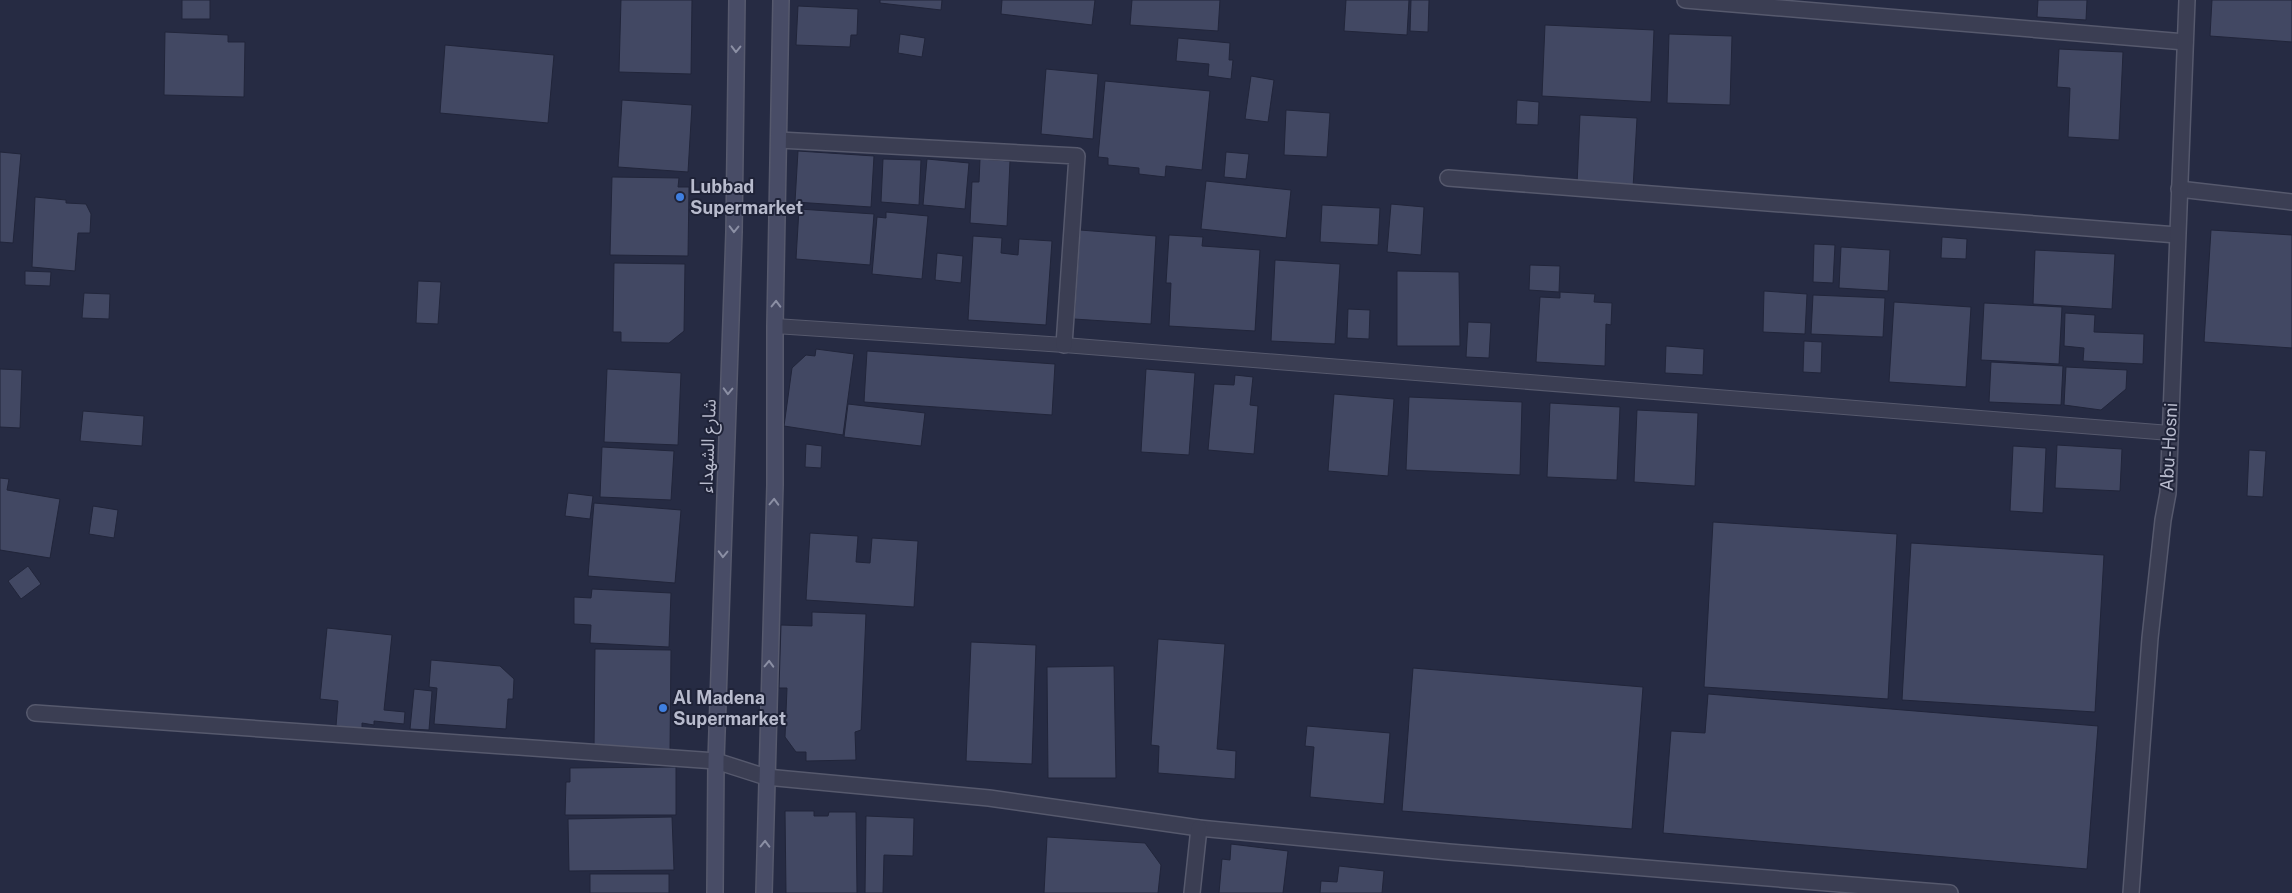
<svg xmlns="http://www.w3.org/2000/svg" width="2292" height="893" viewBox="0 0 2292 893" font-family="'Public Sans','Noto Sans Arabic',sans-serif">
	<rect width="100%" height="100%" fill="#262b43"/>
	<g fill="#424863" stroke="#21253a">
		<rect x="182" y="0" width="28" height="19"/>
		<polygon points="621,0 692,0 691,74 619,72"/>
		<polygon points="880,0 942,0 941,10 880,3"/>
		<polygon points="1002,0 1095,0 1092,25 1001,14"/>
		<polygon points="1132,0 1220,0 1218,31 1130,25"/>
		<polygon points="1346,0 1409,0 1407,35 1344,31"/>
		<polygon points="1411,0 1429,0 1428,32 1410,31"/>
		<polygon points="2038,0 2087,0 2086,20 2037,17"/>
		<polygon points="2212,0 2292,0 2292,42 2210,36"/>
		<polygon points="798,6 858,9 857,35 851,35 850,47 796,45"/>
		<polygon points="1545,25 1654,30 1651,102 1542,96"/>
		<polygon points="165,32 228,35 228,42 245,42 244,97 164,95"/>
		<polygon points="900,34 925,38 922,57 898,53"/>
		<polygon points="1669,34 1732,36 1730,105 1667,103"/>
		<polygon points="1178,38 1230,43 1229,60 1233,60 1231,79 1208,76 1209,64 1176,61"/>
		<polygon points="445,45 554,55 548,123 440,113"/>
		<polygon points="2059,49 2123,52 2119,140 2068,137 2070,88 2057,87"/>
		<polygon points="1046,69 1098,74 1093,139 1041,134"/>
		<polygon points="1251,76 1274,80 1268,122 1245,119"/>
		<polygon points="1105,81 1210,91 1202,170 1166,166 1165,177 1139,174 1139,168 1108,165 1108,158 1098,157"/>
		<polygon points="622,100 692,105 688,172 618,167"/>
		<polygon points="1517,100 1539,102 1538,125 1516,124"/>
		<polygon points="1286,110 1330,113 1327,157 1284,155"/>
		<polygon points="1580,115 1637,118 1633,188 1577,185"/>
		<polygon points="798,151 874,156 871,207 795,202"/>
		<polygon points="0,152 21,154 13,243 0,242"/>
		<polygon points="1226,152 1249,154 1246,179 1224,177"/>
		<polygon points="883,159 921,160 919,205 881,202"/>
		<polygon points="927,159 969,163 965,209 923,205"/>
		<polygon points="980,159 1010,161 1007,226 970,223 972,182 979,182"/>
		<polygon points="612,177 679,178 678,187 689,187 688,256 610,255"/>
		<polygon points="1206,181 1291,190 1286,238 1201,229"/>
		<polygon points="35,197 66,200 66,203 86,204 91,214 90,233 78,233 75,271 32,267"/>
		<polygon points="1391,204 1424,207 1421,255 1387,252"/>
		<polygon points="1322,205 1380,208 1378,245 1320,242"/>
		<polygon points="799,209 874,214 870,265 796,259"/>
		<polygon points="886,212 928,216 922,279 872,274 877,217 886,218"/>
		<polygon points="1080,230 1156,236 1151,324 1074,319"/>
		<polygon points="2211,230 2292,235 2292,348 2204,342"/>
		<polygon points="1169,235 1203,237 1202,246 1260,250 1255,331 1169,326 1171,283 1166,283"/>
		<polygon points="973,236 1002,238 1001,253 1018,255 1019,239 1052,241 1046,325 968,320"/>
		<polygon points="1942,237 1967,239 1966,259 1941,258"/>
		<polygon points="1814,244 1835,245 1833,283 1813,282"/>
		<polygon points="1841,247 1890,250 1888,291 1839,288"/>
		<polygon points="2035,250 2115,254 2112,309 2033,304"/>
		<polygon points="937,253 963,256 961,283 935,280"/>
		<polygon points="1275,260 1340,264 1335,344 1271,341"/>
		<polygon points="614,263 685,264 684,331 669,343 621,342 621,332 613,332"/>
		<polygon points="1530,265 1560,266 1559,292 1529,290"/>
		<polygon points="25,271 51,272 50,286 25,285"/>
		<polygon points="1397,271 1459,272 1460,346 1397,346"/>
		<polygon points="418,281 441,282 438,324 416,323"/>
		<polygon points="1764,291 1807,294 1805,334 1763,332"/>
		<polygon points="1560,292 1595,294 1594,302 1612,303 1611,325 1606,324 1605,366 1536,362 1540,297 1560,298"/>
		<polygon points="84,293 110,294 109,319 82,318"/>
		<polygon points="1813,295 1885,298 1883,337 1811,334"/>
		<polygon points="1894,302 1971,307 1966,387 1889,382"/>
		<polygon points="1984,303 2062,307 2059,364 1981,360"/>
		<polygon points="1348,309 1370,310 1369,339 1347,338"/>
		<polygon points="2065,313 2095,315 2094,332 2144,334 2143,364 2083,361 2084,348 2064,346"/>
		<polygon points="1468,322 1491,323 1489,358 1466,357"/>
		<polygon points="1804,341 1822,342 1821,373 1803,372"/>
		<polygon points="1666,346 1704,349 1703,375 1665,373"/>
		<polygon points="816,349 854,354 843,435 784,426 792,368 806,355 815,356"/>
		<polygon points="867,351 1055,364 1052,415 864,402"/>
		<polygon points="1991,362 2063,366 2061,405 1989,402"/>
		<polygon points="2066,367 2127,370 2126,389 2101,410 2064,405"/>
		<polygon points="0,369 22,370 20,428 0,427"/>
		<polygon points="607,369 681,373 678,445 604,442"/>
		<polygon points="1146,369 1195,373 1189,455 1141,452"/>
		<polygon points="1235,375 1253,377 1250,405 1258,406 1254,454 1208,450 1214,384 1234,385"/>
		<polygon points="1334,394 1394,399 1388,476 1328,471"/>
		<polygon points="1409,397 1522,402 1520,475 1406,470"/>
		<polygon points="1550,403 1620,407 1617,480 1547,477"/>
		<polygon points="848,404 925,413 921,446 844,437"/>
		<polygon points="1637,410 1698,413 1695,486 1634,482"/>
		<polygon points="83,411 144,416 142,446 80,441"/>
		<polygon points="806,444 822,446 821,468 805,467"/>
		<polygon points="2057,445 2122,449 2120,491 2055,488"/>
		<polygon points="2013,446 2046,448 2043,513 2010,511"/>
		<polygon points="602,447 674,451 671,500 600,497"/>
		<polygon points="2249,450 2266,451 2263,497 2247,496"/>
		<polygon points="0,478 9,479 7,490 60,499 50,558 0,550"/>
		<polygon points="568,493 593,496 590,519 565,516"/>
		<polygon points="594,503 681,510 675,583 588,576"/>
		<polygon points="93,506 118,510 114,538 89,534"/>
		<polygon points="1713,522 1897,534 1888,699 1704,687"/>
		<polygon points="810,533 858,536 856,562 870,563 872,538 918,541 914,607 806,600"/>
		<polygon points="1911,543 2104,555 2095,712 1902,700"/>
		<polygon points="28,566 41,584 21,599 8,581"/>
		<polygon points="592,589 671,593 669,647 590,643 591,625 574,624 574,597 591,598"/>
		<polygon points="812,612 866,614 861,730 855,732 856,760 806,761 806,752 796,752 785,737 787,688 779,688 781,625 812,626"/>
		<polygon points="327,628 392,635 384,710 405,712 404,724 374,721 374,725 362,723 362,729 336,726 338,701 320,699"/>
		<polygon points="1158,639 1225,644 1217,749 1236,751 1235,779 1158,773 1159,746 1151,745"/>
		<polygon points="971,642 1036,645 1032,764 966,761"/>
		<polygon points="595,649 671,650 670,751 594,750"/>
		<polygon points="431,660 500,666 514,679 513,699 508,699 506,729 434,724 437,688 429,687"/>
		<polygon points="1114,666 1116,778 1048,778 1047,667"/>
		<polygon points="1413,668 1643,687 1632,829 1402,811"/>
		<polygon points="414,689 432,691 429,730 410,729"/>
		<polygon points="1708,694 2098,726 2087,869 1663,833 1671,731 1705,733"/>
		<polygon points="1307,726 1390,733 1384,804 1310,797 1314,747 1305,746"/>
		<polygon points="676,767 676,815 565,815 566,782 570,782 570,768"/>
		<polygon points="785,811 814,811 814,816 828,816 829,812 856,812 857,893 786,893"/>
		<polygon points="866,816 914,818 913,856 884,855 883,893 865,893"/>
		<polygon points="672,817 674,870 569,871 568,819"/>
		<polygon points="1047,837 1145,843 1161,865 1158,893 1044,893"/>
		<polygon points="1231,844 1288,851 1283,893 1219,893 1222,859 1230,860"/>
		<polygon points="1339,866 1384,871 1382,893 1320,893 1321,881 1337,882"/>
		<rect x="590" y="874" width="79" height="19"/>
	</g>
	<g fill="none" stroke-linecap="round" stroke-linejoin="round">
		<g stroke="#56596d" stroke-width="16">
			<polyline id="service" points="775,326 1064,345 2170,433"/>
		</g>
		<g stroke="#56596d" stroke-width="18">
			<g id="minor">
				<polyline points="1685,0 2185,42"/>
				<polyline points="779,140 1077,156 1064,345"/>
				<polyline points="1448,178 2177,235"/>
				<polyline points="2179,189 2292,202"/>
				<polyline points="35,713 716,761 766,777 989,798 1199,828 1449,852 1950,893"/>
				<polyline points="1192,893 1199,828"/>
				<polyline points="2131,893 2150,638 2163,520 2168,493 2187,0"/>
			</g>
		</g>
		<g stroke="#56596d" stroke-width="18">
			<g id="secondary">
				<polyline points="715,893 716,761 734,232 737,0"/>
				<polyline points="764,893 775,485 775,326 781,0"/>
			</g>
		</g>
		<use href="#service" stroke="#3b3e53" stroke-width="14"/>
		<use href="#minor" stroke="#3b3e53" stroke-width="15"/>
		<use href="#secondary" stroke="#484c66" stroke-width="15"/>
	</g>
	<defs><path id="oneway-chevron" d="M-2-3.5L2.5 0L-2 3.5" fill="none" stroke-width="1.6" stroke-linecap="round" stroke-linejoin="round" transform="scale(1.25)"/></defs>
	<g stroke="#8b8fa4">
		<use href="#oneway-chevron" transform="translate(736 49) rotate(91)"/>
		<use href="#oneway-chevron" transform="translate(734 229) rotate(91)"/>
		<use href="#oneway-chevron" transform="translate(776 304) rotate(-89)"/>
		<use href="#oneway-chevron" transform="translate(728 391) rotate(92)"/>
		<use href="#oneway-chevron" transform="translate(774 502) rotate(-88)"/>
		<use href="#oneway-chevron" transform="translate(723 554) rotate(92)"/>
		<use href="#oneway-chevron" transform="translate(769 664) rotate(-88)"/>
		<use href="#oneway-chevron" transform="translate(765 844) rotate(-89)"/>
	</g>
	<g fill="#3f7fe0" stroke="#1f2338" stroke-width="2">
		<circle cx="680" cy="197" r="5"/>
		<circle cx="663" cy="708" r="5"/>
	</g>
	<g text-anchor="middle" stroke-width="4" stroke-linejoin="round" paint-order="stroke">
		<g font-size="18" font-weight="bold" fill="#b8bbcd" stroke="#1f2338" text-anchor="start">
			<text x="690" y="193">Lubbad<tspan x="690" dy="21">Supermarket</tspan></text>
			<text x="673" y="704">Al Madena<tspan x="673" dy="21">Supermarket</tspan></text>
		</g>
		<g font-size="18" fill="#b8bbcd" stroke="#1f2338">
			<text transform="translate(708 446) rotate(-88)" y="6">شارع الشهداء</text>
			<text transform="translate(2169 447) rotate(-87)" y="6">Abu-Hosni</text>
		</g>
	</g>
</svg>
